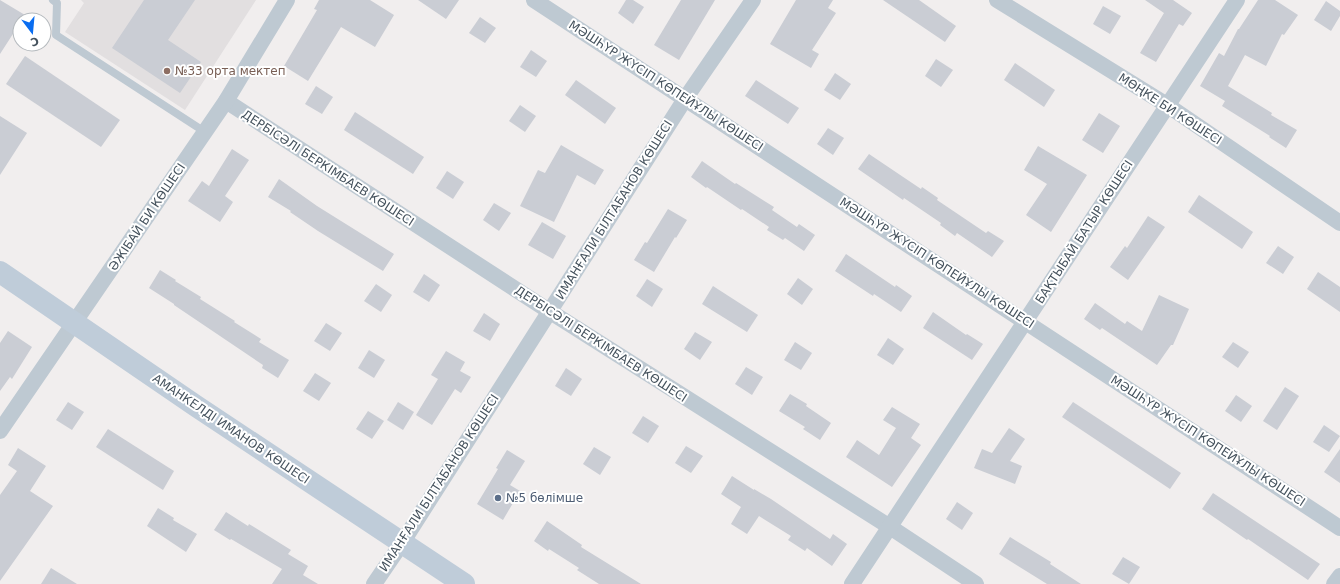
<svg xmlns="http://www.w3.org/2000/svg" width="1340" height="584" viewBox="0 0 1340 584" font-family="'DejaVu Sans',sans-serif">
	<rect width="100%" height="100%" fill="#f1eeee"/>
	<polygon fill="#e2dfe0" points="81,0 256,0 185,110 65,32 84,3"/>
	<g fill="#cacdd4">
		<polygon points="0,0 25,15 22,20 20,20 20,23 0,54"/>
		<polygon points="144,0 195,0 168,40 201,62 180,93 112,48"/>
		<polygon points="319,0 370,0 394,15 375,47 341,27 308,81 284,66 317,10 314,9"/>
		<polygon points="418,0 459,0 446,19"/>
		<polygon points="626,0 633,0 644,7 633,24 618,13"/>
		<polygon points="681,0 715,0 679,60 654,45"/>
		<polygon points="796,0 833,0 828,8 836,13 812,50 819,54 811,68 770,44"/>
		<polygon points="883,0 919,0 956,26 945,42"/>
		<polygon points="1145,0 1173,0 1192,13 1183,26 1179,24 1156,62 1140,53 1164,13"/>
		<polygon points="1258,0 1275,0 1298,15 1284,35 1282,34 1266,66 1245,55 1228,86 1272,113 1271,115 1297,130 1286,148 1269,137 1270,136 1222,106 1225,101 1200,86 1219,53 1224,56 1238,29 1239,29"/>
		<polygon points="1326,1 1340,11 1340,16 1331,31 1314,20"/>
		<polygon points="1103,6 1121,16 1110,34 1093,24"/>
		<polygon points="480,17 496,28 485,43 469,33"/>
		<polygon points="531,50 547,61 536,77 520,67"/>
		<polygon points="25,56 120,120 101,147 6,84"/>
		<polygon points="936,59 953,70 941,87 925,76"/>
		<polygon points="1015,63 1055,90 1044,107 1004,80"/>
		<polygon points="835,73 851,84 840,100 824,90"/>
		<polygon points="576,80 616,108 605,124 565,95"/>
		<polygon points="756,80 799,108 788,124 745,96"/>
		<polygon points="316,86 333,97 322,114 305,104"/>
		<polygon points="520,105 536,116 525,132 509,121"/>
		<polygon points="355,112 424,157 413,174 344,130"/>
		<polygon points="1099,113 1120,126 1103,153 1082,140"/>
		<polygon points="0,116 27,133 0,175"/>
		<polygon points="828,128 844,138 833,155 817,144"/>
		<polygon points="561,145 604,170 595,185 577,175 554,222 520,206 538,170 545,173"/>
		<polygon points="1038,146 1087,175 1051,232 1026,215 1047,184 1024,170"/>
		<polygon points="232,149 249,160 225,196 233,202 220,222 188,201 202,181 209,186"/>
		<polygon points="869,154 921,189 922,187 938,198 937,200 986,233 988,231 1004,241 992,257 957,233 955,236 940,225 941,223 904,198 903,200 858,169"/>
		<polygon points="702,161 735,184 736,183 774,207 772,210 797,227 799,224 815,235 804,251 785,238 783,240 767,230 769,227 742,209 741,210 707,187 706,188 691,177"/>
		<polygon points="447,171 464,182 453,199 436,188"/>
		<polygon points="279,179 317,206 394,254 383,271 318,231 290,212 291,211 268,197"/>
		<polygon points="1199,195 1253,232 1242,249 1188,212"/>
		<polygon points="494,203 511,213 499,231 483,220"/>
		<polygon points="668,209 687,220 676,238 675,237 654,272 634,260 645,242 647,243"/>
		<polygon points="1148,216 1165,227 1128,280 1110,267 1125,246 1127,248"/>
		<polygon points="542,222 566,236 553,259 528,245"/>
		<polygon points="1278,246 1294,257 1283,274 1266,263"/>
		<polygon points="846,254 895,287 896,285 912,296 901,312 874,294 873,296 835,271"/>
		<polygon points="160,270 176,280 175,281 201,297 200,299 235,321 234,322 261,339 259,342 289,360 278,378 262,368 263,365 174,305 174,304 149,288"/>
		<polygon points="1318,272 1340,287 1340,312 1307,289"/>
		<polygon points="424,274 440,285 429,302 413,292"/>
		<polygon points="798,278 813,289 802,305 787,294"/>
		<polygon points="647,279 663,289 652,307 636,296"/>
		<polygon points="376,284 392,295 381,312 364,301"/>
		<polygon points="713,286 758,315 747,332 702,304"/>
		<polygon points="1159,295 1189,309 1173,345 1171,345 1157,365 1102,328 1100,330 1084,319 1095,303 1125,324 1127,321 1142,331"/>
		<polygon points="933,312 966,335 967,334 983,344 972,360 923,328"/>
		<polygon points="484,313 500,324 490,341 473,331"/>
		<polygon points="326,323 342,333 330,351 314,341"/>
		<polygon points="8,331 32,347 12,379 10,377 0,391 0,343"/>
		<polygon points="695,332 712,342 700,360 684,349"/>
		<polygon points="888,338 904,349 893,365 877,355"/>
		<polygon points="795,342 812,353 801,370 784,360"/>
		<polygon points="1233,342 1249,352 1238,368 1222,357"/>
		<polygon points="369,350 385,360 374,378 358,368"/>
		<polygon points="446,351 465,362 460,371 471,377 461,393 455,389 432,425 416,415 438,379 431,375"/>
		<polygon points="746,367 763,377 752,395 735,384"/>
		<polygon points="566,368 582,379 571,396 555,386"/>
		<polygon points="315,373 331,383 319,401 303,391"/>
		<polygon points="1285,387 1299,396 1277,430 1263,421"/>
		<polygon points="790,394 807,404 806,406 831,423 820,440 803,429 805,427 779,411"/>
		<polygon points="1236,395 1252,406 1241,422 1225,411"/>
		<polygon points="68,402 84,412 72,430 56,420"/>
		<polygon points="398,402 414,412 403,430 387,420"/>
		<polygon points="1073,402 1181,473 1170,489 1062,417"/>
		<polygon points="892,407 920,424 911,438 921,445 892,487 846,457 857,440 879,455 896,428 883,420"/>
		<polygon points="368,411 384,421 372,439 356,429"/>
		<polygon points="643,416 659,426 648,443 632,433"/>
		<polygon points="1324,425 1340,436 1329,452 1313,442"/>
		<polygon points="1009,428 1025,439 1010,461 1022,466 1015,484 974,468 982,449 992,453"/>
		<polygon points="108,429 174,471 163,490 96,447"/>
		<polygon points="686,446 703,456 691,473 675,463"/>
		<polygon points="594,447 611,457 600,475 583,464"/>
		<polygon points="18,448 46,466 30,491 53,506 0,581 0,495 17,471 8,465"/>
		<polygon points="1340,449 1340,483 1324,472"/>
		<polygon points="507,450 525,461 510,485 520,491 503,520 477,504 498,469 496,468"/>
		<polygon points="732,476 754,490 754,489 771,499 830,539 833,534 847,544 832,566 807,548 805,551 788,540 791,536 759,516 747,534 731,524 741,507 721,494"/>
		<polygon points="1213,493 1320,564 1308,580 1248,539 1247,540 1202,509"/>
		<polygon points="957,502 973,513 962,530 946,519"/>
		<polygon points="158,508 174,518 173,520 197,534 186,552 147,526"/>
		<polygon points="226,512 248,526 249,524 291,550 288,554 308,566 303,575 318,584 272,584 282,569 231,539 230,540 214,530"/>
		<polygon points="547,521 582,545 581,547 641,584 599,584 577,570 579,568 549,549 548,551 534,541"/>
		<polygon points="1010,537 1051,562 1050,564 1081,584 1047,584 999,554"/>
		<polygon points="1123,557 1140,567 1129,584 1112,574"/>
		<polygon points="51,568 77,584 41,584"/>
	</g>
	<g fill="none" stroke-linecap="round" stroke-linejoin="round">
		<polyline stroke="#bec9d2" stroke-width="8" points="53,0 57,3 56,35 205,132"/>
		<g stroke="#bec9d2" stroke-width="16">
			<polyline points="534,0 1340,528"/>
			<polyline points="997,0 1167,105 1340,223"/>
			<polyline points="226,101 549,311 890,527 976,584"/>
			<polyline points="0,431 226,101 287,0"/>
			<polyline points="374,584 402,543 685,99 753,0"/>
			<polyline points="852,584 1237,0"/>
			<polyline points="1334,584 1340,576"/>
		</g>
		<polyline stroke="#bfccd9" stroke-width="22" points="0,272 196,406 464,584"/>
	</g>
	<circle fill="#8d6e63" stroke="#fff" stroke-width="1.5" cx="167" cy="71" r="4"/>
	<circle fill="#5c6f8a" stroke="#fff" stroke-width="1.5" cx="498" cy="498" r="4"/>
	<g text-anchor="middle" stroke-width="4" stroke-linejoin="round" paint-order="stroke">
		<g font-size="12" fill="#785e54" stroke="#fff" text-anchor="start">
			<text x="175" y="75">№33 орта мектеп</text>
		</g>
		<g font-size="12" fill="#45525d" stroke="#fff">
			<text transform="translate(666 86) rotate(33)" y="4">МӘШҺҮР ЖҮСІП КӨПЕЙҰЛЫ КӨШЕСІ</text>
			<text transform="translate(1170 109) rotate(33)" y="4">МӨҢКЕ БИ КӨШЕСІ</text>
			<text transform="translate(328 168) rotate(33)" y="4">ДЕРБІСӘЛІ БЕРКІМБАЕВ КӨШЕСІ</text>
			<text transform="translate(614 210) rotate(-58)" y="4">ИМАНҒАЛИ БІЛТАБАНОВ КӨШЕСІ</text>
			<text transform="translate(147 217) rotate(-56)" y="4">ӘЖІБАЙ БИ КӨШЕСІ</text>
			<text transform="translate(1084 232) rotate(-57)" y="4">БАҚТЫБАЙ БАТЫР КӨШЕСІ</text>
			<text transform="translate(937 263) rotate(33)" y="4">МӘШҺҮР ЖҮСІП КӨПЕЙҰЛЫ КӨШЕСІ</text>
			<text transform="translate(601 344) rotate(33)" y="4">ДЕРБІСӘЛІ БЕРКІМБАЕВ КӨШЕСІ</text>
			<text transform="translate(231 429) rotate(34)" y="4">АМАНКЕЛДІ ИМАНОВ КӨШЕСІ</text>
			<text transform="translate(1208 441) rotate(33)" y="4">МӘШҺҮР ЖҮСІП КӨПЕЙҰЛЫ КӨШЕСІ</text>
			<text transform="translate(439 483) rotate(-57)" y="4">ИМАНҒАЛИ БІЛТАБАНОВ КӨШЕСІ</text>
		</g>
		<g font-size="12" fill="#4e5e75" stroke="#fff" text-anchor="start">
			<text x="506" y="502">№5 бөлімше</text>
		</g>
	</g>
	<g transform="translate(32 32) rotate(164)"><circle r="19" fill="#ffffff" stroke="#b5babe"/>
	<path d="M0-3L7 15L0 10L-7 15Z" fill="#0a6df0"/>
	<text y="-6" font-size="11" font-weight="bold" text-anchor="middle" fill="#45525d">С</text>
	</g>
</svg>
